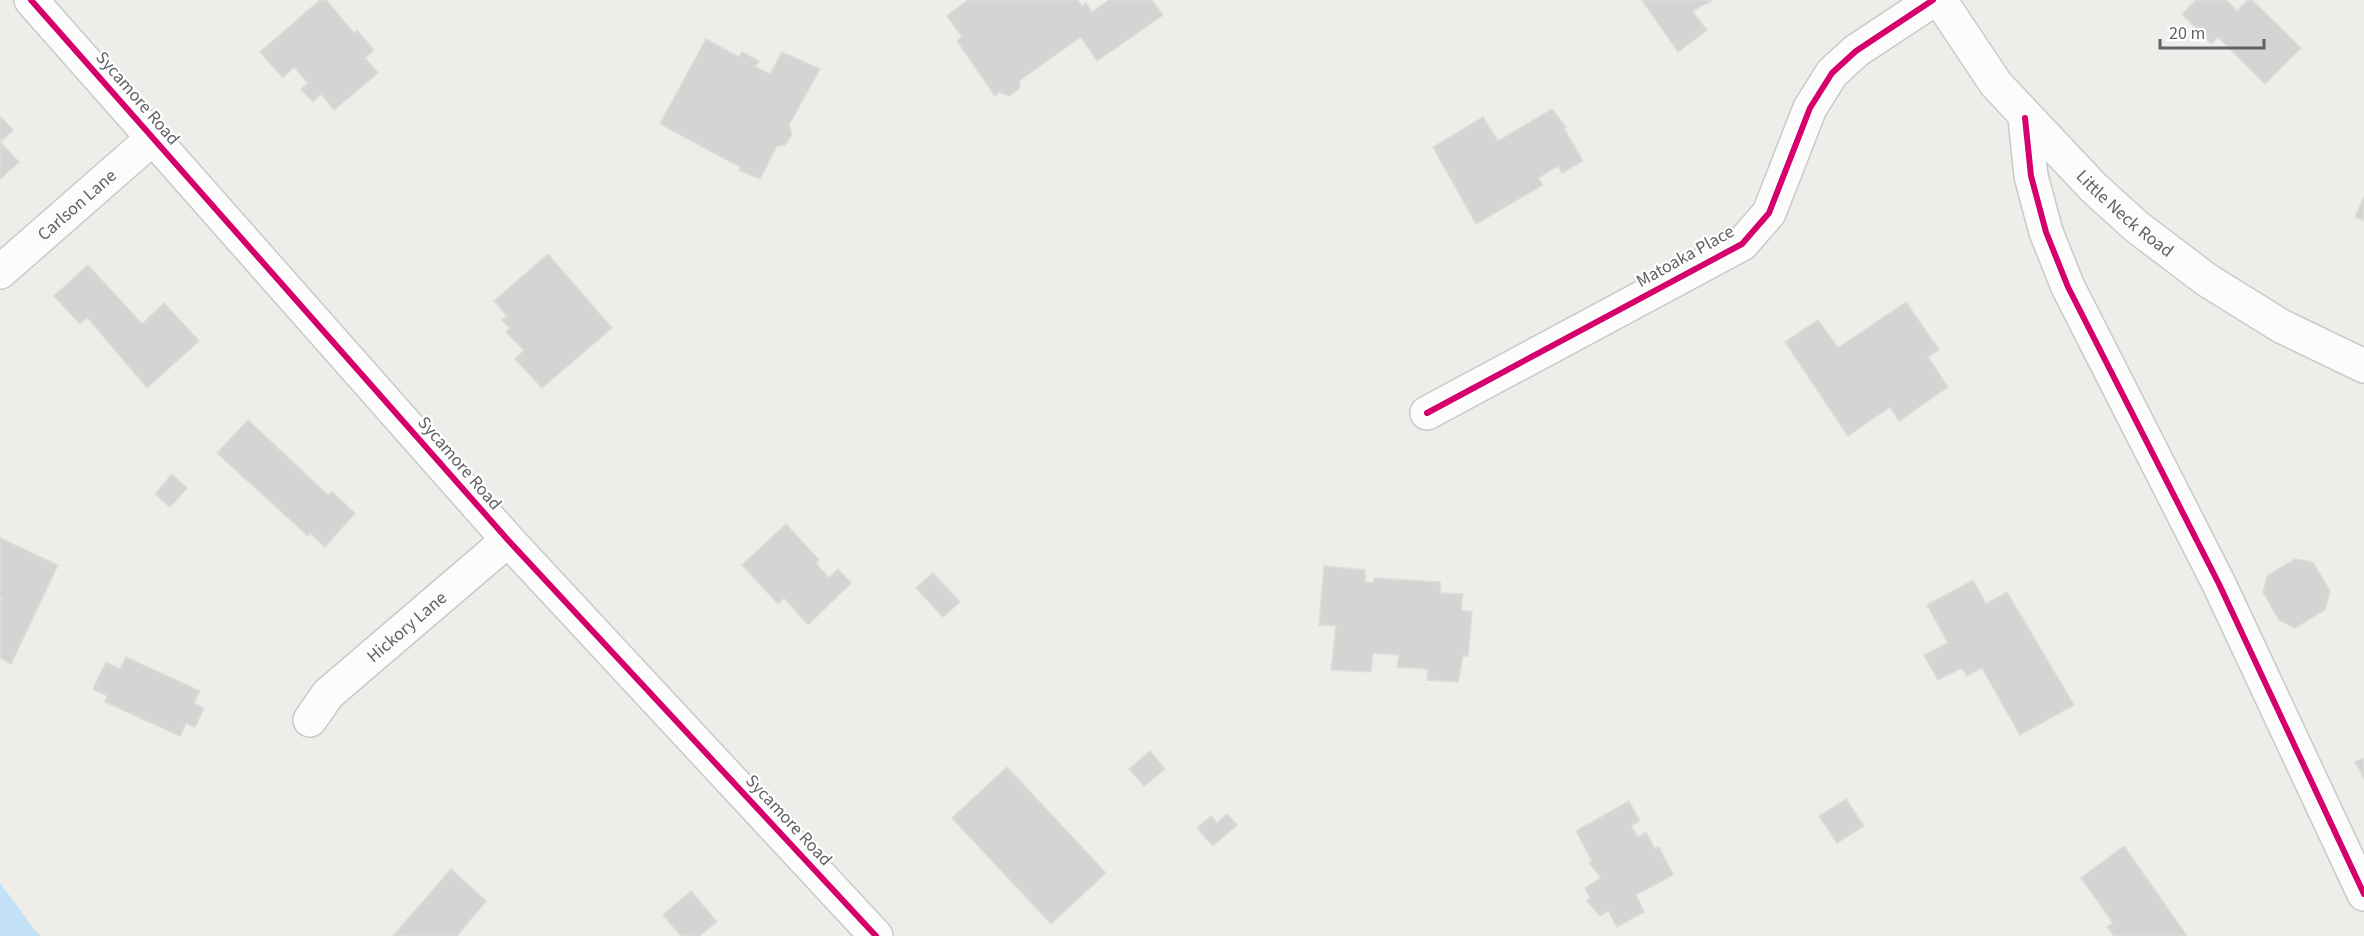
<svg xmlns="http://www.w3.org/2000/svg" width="2364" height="936" viewBox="0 0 2364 936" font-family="'Source Sans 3',sans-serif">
	<rect width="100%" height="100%" fill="#efedea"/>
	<polygon fill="#c2e1f6" points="0,883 37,933 42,936 0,936"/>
	<g fill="#d6d4d3" stroke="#dedcda" stroke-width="1.5">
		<polygon points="320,0 326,0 354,33 357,30 374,50 365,58 378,73 334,110 321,94 313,102 301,89 308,83 294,67 283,78 260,52"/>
		<polygon points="968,0 1077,0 1082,6 1086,3 1092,12 1109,0 1152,0 1163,15 1097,61 1081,37 1020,80 1019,89 1009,96 999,92 995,96 957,41 962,37 947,16"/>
		<polygon points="1642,0 1713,0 1692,11 1707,30 1678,52"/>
		<polygon points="2196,0 2226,0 2237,11 2248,0 2252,0 2301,48 2265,84 2218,37 2211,44 2182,14"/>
		<polygon points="706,39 739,57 742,52 759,61 755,67 770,74 782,52 820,69 789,125 792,134 785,145 777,146 760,179 739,170 740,167 660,124"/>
		<polygon points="1552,109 1566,127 1564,128 1583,161 1562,173 1558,166 1538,178 1543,185 1476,224 1433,147 1483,117 1498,141"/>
		<polygon points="0,116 13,130 0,142 19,162 0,179"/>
		<polygon points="2364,197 2364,221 2355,217"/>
		<polygon points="548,254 612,328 542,388 515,359 524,350 506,332 510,328 502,320 507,316 494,301"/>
		<polygon points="88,265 142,324 164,303 199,341 147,388 87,317 80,324 54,296"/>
		<polygon points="1906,302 1939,350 1928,357 1948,387 1899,421 1890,407 1848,436 1785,342 1818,320 1838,348"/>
		<polygon points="248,420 328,495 332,492 355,513 325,547 310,533 308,536 217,453"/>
		<polygon points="172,474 187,488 170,507 155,494"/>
		<polygon points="786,524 819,560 816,563 829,578 838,569 851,583 808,625 784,598 778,604 742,565"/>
		<polygon points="0,538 58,565 11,664 0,658 0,602 2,598 0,597"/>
		<polygon points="2295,559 2313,562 2330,591 2325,610 2295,628 2279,620 2263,592 2267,576"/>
		<polygon points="1324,566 1365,570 1365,582 1373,583 1374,578 1440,582 1441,593 1463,594 1461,610 1472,612 1468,656 1463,656 1458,682 1427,680 1428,669 1397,667 1399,655 1373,653 1371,672 1331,670 1336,626 1319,625"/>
		<polygon points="933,573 960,602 943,617 916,588"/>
		<polygon points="1973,580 1986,604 2007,592 2074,705 2020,735 1982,668 1967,676 1962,668 1938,680 1924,655 1948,643 1927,605"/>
		<polygon points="126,657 200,691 194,703 204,708 195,727 186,723 180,736 105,702 107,696 93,689 106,662 120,669"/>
		<polygon points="1150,751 1165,769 1144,786 1129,769"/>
		<polygon points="2364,758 2364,779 2355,762"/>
		<polygon points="1007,767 1106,873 1051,924 952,818"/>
		<polygon points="1846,799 1864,826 1837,843 1819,816"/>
		<polygon points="1629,801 1640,821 1631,826 1638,837 1646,832 1655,849 1659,847 1673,875 1636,895 1644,912 1617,927 1608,911 1600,916 1587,901 1590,898 1585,888 1601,878 1589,863 1592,861 1576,831"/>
		<polygon points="1227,814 1237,825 1213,846 1197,828 1211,816 1217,823"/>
		<polygon points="2124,846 2187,936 2114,936 2107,927 2113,923 2081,878"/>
		<polygon points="451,869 486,901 457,936 393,936"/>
		<polygon points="691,891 717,922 699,936 681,936 663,915"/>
	</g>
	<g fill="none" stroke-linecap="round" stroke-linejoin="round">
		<g stroke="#c9c9ca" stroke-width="36">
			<g id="street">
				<polyline points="31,0 508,540 876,936"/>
				<polyline points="2025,118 2031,176 2046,232 2068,287 2219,584 2364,894"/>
				<path id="s1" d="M0,272L153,138"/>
				<polyline points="1427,413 1742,244 1769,213 1810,108 1832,73 1856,51 1933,0"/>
				<path id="s2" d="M310,720L328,694L508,540"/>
			</g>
		</g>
		<g stroke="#cacacb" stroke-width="36">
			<g id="secondary">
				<path id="s3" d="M1940,0L1996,84L2094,188L2137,227L2207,280L2281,326L2364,366"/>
			</g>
		</g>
		<use href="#street" stroke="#fdfcfc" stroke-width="33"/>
		<use href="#secondary" stroke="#fdfcfc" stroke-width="33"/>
		<g stroke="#fff" stroke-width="10">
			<g id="cycleway">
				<polyline points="31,0 508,540 876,936"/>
				<polyline points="2025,118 2031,176 2046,232 2068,287 2219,584 2364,894"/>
				<polyline points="1427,413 1742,244 1769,213 1810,108 1832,73 1856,51 1933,0"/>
			</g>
		</g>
		<use href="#cycleway" stroke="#d6006c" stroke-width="6"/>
	</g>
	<g text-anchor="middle" stroke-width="4.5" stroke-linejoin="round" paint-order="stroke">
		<g font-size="18" fill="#5f6368" stroke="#fff">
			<text transform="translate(138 98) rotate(49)" y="6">Sycamore Road</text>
			<text dy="6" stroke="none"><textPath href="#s1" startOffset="102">Carlson Lane</textPath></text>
			<text dy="6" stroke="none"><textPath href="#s3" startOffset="284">Little Neck Road</textPath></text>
			<text transform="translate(1685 256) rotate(-29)" y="6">Matoaka Place</text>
			<text transform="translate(460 463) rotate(49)" y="6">Sycamore Road</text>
			<text dy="6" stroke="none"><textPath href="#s2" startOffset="135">Hickory Lane</textPath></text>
			<text transform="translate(789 820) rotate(47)" y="6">Sycamore Road</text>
		</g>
	</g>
	<path d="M2160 39v9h104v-9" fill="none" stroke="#5f6368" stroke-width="3"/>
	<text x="2169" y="39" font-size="18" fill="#5f6368" stroke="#ffffff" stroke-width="4.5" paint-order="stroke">20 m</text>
</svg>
